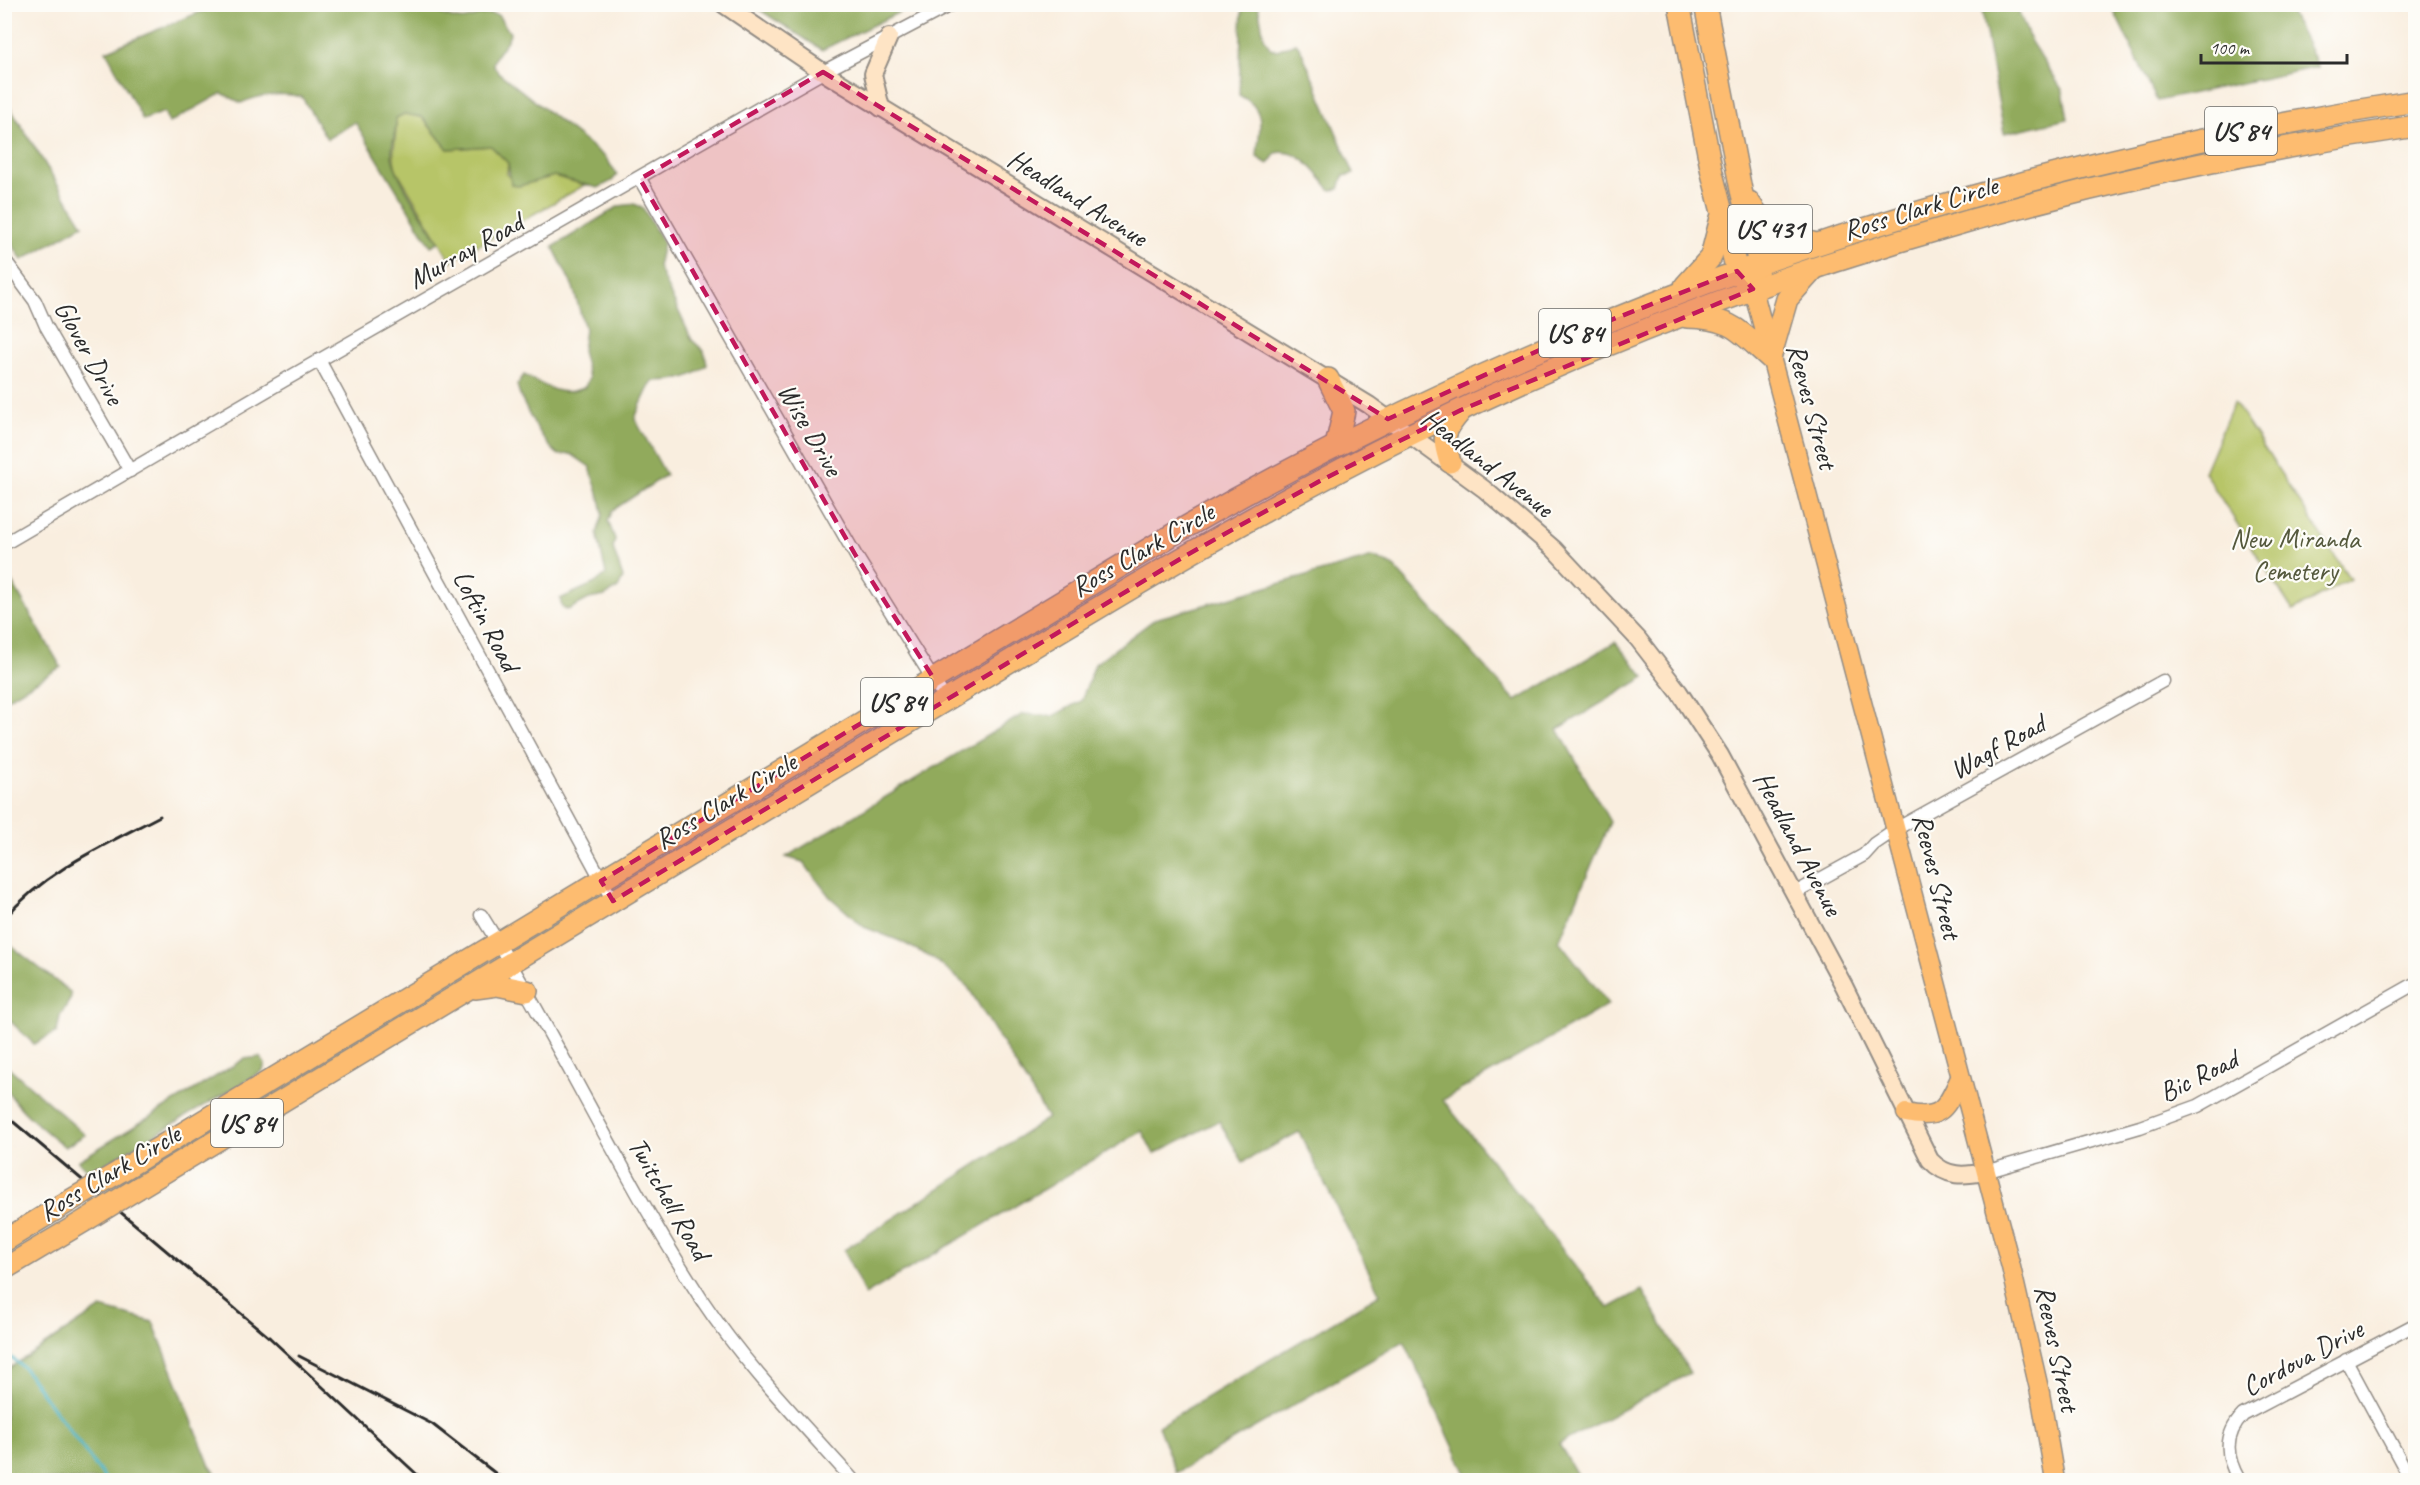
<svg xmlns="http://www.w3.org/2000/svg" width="2420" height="1485" viewBox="0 0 2420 1485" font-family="Caveat,sans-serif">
	<rect width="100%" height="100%" fill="#fdfcf7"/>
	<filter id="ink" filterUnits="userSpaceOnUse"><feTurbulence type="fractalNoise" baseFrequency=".0167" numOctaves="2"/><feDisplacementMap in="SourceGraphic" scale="12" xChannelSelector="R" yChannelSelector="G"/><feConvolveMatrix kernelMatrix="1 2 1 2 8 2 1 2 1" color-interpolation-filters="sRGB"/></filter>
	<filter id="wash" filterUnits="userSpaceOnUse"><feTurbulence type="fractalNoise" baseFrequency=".008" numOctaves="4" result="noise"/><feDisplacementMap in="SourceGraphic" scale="24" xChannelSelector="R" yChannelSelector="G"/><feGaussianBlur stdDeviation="1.35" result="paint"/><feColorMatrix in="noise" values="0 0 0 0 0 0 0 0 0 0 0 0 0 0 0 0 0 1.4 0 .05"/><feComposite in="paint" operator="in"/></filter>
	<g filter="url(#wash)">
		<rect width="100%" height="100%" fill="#f9eedf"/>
		<g fill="#b7c567" stroke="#717849" stroke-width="1.5">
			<path d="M404,114L422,117L448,149L491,146L508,163L507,174L519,186L554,176L585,185L451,261L396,169C390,148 398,138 396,118Z"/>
			<polygon points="2234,402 2350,579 2293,611 2204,472"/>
		</g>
		<g fill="#91aa5c" stroke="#5e6a44" stroke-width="1.5">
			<path d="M433,5L435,11C443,15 455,20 464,19C476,17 484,12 498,15L510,33C508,45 495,51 493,64L498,72L606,158L617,175L612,181L598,188L554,176L519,186L511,185L508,163L491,146L448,149L422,117L404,114L396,118C397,131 391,143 392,155C394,176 427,222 439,242L431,246L355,122L327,139L302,97C282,92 259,95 241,103L222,93L169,123L164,112L143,120L106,51L217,5Z"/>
			<polygon points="752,5 752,4 914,5 822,50"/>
			<path d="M1242,5H1258L1264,37L1270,48L1277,50L1296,43L1300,48L1354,174L1343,176L1339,189L1331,190C1316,173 1301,148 1276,153L1268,164L1257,157C1258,131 1270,110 1239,95Z"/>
			<polygon points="1981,5 2016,5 2031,42 2063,91 2068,119 2004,133"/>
			<polygon points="2111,5 2287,5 2318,67 2157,101"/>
			<polygon points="4,98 83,225 22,260 5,233"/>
			<path d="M634,204L643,208L663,243L658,267L692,340L704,351L707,365C691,380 675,380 653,381C650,384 637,412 635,419L666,475L613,510L608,521L615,539L613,548L623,578L618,588L605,596L589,599L568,610L562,607L560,599L595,583L606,574L597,533L603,514L601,503L590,467L571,454L559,455C544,445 521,402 517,385L524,375C547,386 560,399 585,387L589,378L582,351L585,329L573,287L553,247L619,206Z"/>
			<polygon points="1373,557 1393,566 1516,701 1615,642 1645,677 1558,729 1610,822 1559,941 1609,1004 1443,1100 1609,1308 1642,1290 1690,1373 1559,1444 1580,1480 1469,1480 1404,1341 1176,1473 1158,1426 1380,1294 1299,1132 1243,1162 1219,1121 1154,1154 1142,1131 865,1295 844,1250 1048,1118 968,987 934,959 900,941 864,927 830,897 803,862 786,857 1023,714 1053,716 1081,701 1095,664 1155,619"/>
			<polygon points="4,569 61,667 5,700 4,700"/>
			<polygon points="10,945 70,992 71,998 60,1016 57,1032 34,1044 6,1017 4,951"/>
			<polygon points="260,1057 265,1064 263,1071 90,1173 78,1161 244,1059"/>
			<path d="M5,1064L85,1135L65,1147C48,1133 11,1105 5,1084C3,1079 4,1070 5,1064Z"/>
			<polygon points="101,1308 153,1322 210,1466 221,1480 5,1480 5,1371"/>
		</g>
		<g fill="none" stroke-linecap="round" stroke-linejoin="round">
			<polyline stroke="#48b4c5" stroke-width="3" points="4,1352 23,1367 106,1480"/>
		</g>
	</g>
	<g filter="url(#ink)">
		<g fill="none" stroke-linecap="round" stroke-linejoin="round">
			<g stroke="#928c85" stroke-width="15">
				<g id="street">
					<polyline points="640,179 856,556 946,700"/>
					<polyline points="4,259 35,301 46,326 130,471"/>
					<polyline points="319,360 613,901"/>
					<polyline points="4,544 283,381 823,72 952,4"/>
					<polyline points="1795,893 1864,855 1874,844 1896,829 2163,681"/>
					<path d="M481,915C559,1040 621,1176 702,1300C745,1365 801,1422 853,1480"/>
					<polyline points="1985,1172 2140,1127 2198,1106 2416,983"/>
					<polyline points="2346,1360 2411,1480"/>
					<path d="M2239,1480C2226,1457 2223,1436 2243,1415L2416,1324"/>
				</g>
			</g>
			<g stroke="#928c85" stroke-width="20">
				<g id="secondary">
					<path d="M723,4L823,72L1369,405L1484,489L1554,549L1638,639L1679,692L1720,755L1844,986L1930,1160C1947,1178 1964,1176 1985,1172"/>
					<polyline points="881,108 873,74 889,37"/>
				</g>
			</g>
			<g stroke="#928c85" stroke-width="21">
				<g id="primary">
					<polyline points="1753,289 2011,1267 2040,1393 2055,1480"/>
					<path d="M1906,1113C1943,1121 1946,1107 1960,1078"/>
				</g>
			</g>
			<g stroke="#928c85" stroke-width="24">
				<g id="highway">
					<polyline points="1679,4 1712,173 1737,271 1744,279"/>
					<polyline points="1705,4 1741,190 1759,263 1756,277"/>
					<path d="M1749,202C1768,232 1778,237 1813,243"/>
					<polyline points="1685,286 1711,257 1721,218"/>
					<path d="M1687,317C1732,318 1738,330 1770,358L1787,299L1813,270"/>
					<polyline points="1328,379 1344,411 1336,446"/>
					<path d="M1450,462C1442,436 1443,432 1460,412"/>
					<polyline points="475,988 497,985 527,991"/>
					<path d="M119,1172L1172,535C1562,310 1971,169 2416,101"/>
					<path d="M138,1188C386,1040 633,890 880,740C1054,635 1226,526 1409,435C1725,278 2068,177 2416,126"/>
					<polyline points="4,1241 66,1203"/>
					<polyline points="4,1269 86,1220"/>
				</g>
			</g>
			<use href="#street" stroke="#fff" stroke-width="12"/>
			<use href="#secondary" stroke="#fee4c5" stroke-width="16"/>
			<use href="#primary" stroke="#fdbc6f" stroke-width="18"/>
			<use href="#highway" stroke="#fdbc6f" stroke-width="21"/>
			<g stroke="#2b2b2b" stroke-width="3">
				<path d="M4,919C46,870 105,845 160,816"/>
				<polyline points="4,1114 270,1338 423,1480"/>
				<polyline points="299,1356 432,1424 504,1480"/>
			</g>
			<g stroke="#928c85" stroke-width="24" stroke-linecap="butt">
				<g id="highway-bridge">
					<polyline points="66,1203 119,1172"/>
					<polyline points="86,1220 138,1188"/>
				</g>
			</g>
			<use href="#highway-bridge" stroke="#fdbc6f" stroke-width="21"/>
		</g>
	</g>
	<path fill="#c2185b" fill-opacity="0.2" stroke="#c2185b" stroke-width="4.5" stroke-dasharray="12 8" stroke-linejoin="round" d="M823,72L1388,419L1575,334L1737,271L1753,289L1461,410L1318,482L1185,556L613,901L601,881L934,679L856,556L640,179Z"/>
	<g text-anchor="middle" stroke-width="4.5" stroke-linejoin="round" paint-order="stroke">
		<g fill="#fdfcf7" stroke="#6a6a68" stroke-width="1.5">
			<rect x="2205" y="107" width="72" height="48" rx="4.5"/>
			<rect x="1728" y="205" width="84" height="48" rx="4.5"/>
			<rect x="1539" y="309" width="72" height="48" rx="4.5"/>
			<rect x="861" y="678" width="72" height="48" rx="4.5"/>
			<rect x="211" y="1099" width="72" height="48" rx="4.5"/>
		</g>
		<g font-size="27" font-weight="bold" fill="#2b2b2b">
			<text x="2241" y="140">US 84</text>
			<text x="1770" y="238">US 431</text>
			<text x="1575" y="342">US 84</text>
			<text x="897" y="711">US 84</text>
			<text x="247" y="1132">US 84</text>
		</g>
		<g font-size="28" fill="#2b2b2b" stroke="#fdfcf7">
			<text transform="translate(1078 197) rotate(32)" y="10">Headland Avenue</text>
			<text transform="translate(1920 207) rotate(-17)" y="10">Ross Clark Circle</text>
			<text transform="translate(465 250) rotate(-29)" y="10">Murray Road</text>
			<text transform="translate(90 352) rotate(61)" y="10">Glover Drive</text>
			<text transform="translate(1813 406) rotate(75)" y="10">Reeves Street</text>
			<text transform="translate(811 429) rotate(60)" y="10">Wise Drive</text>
			<text transform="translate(1488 462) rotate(38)" y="10">Headland Avenue</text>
			<text transform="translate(1142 549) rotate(-30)" y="10">Ross Clark Circle</text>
			<text transform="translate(487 620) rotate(62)" y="10">Loftin Road</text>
			<text transform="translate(1997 746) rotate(-29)" y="10">Wagf Road</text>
			<text transform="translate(725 800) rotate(-31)" y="10">Ross Clark Circle</text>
			<text transform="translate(1799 843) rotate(62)" y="10">Headland Avenue</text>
			<text transform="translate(1938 876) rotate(76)" y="10">Reeves Street</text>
			<text transform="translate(2198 1075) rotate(-26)" y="10">Bic Road</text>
			<text transform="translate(109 1172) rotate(-31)" y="10">Ross Clark Circle</text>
			<text transform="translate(670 1198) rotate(60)" y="10">Twitchell Road</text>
			<text transform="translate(2058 1348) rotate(78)" y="10">Reeves Street</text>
			<text transform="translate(2302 1357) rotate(-28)" y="10">Cordova Drive</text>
		</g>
		<g font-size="28" fill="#55593d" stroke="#fdfcf7">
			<text x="2295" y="548">New Miranda<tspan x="2295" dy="32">Cemetery</tspan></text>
		</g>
	</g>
	<rect width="2420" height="1485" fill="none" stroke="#fdfcf7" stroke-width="24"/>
	<path d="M2201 54v9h146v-9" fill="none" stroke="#2b2b2b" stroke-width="3"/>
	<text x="2210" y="54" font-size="18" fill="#2b2b2b" stroke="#fdfcf7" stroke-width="4.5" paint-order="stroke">100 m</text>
</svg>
